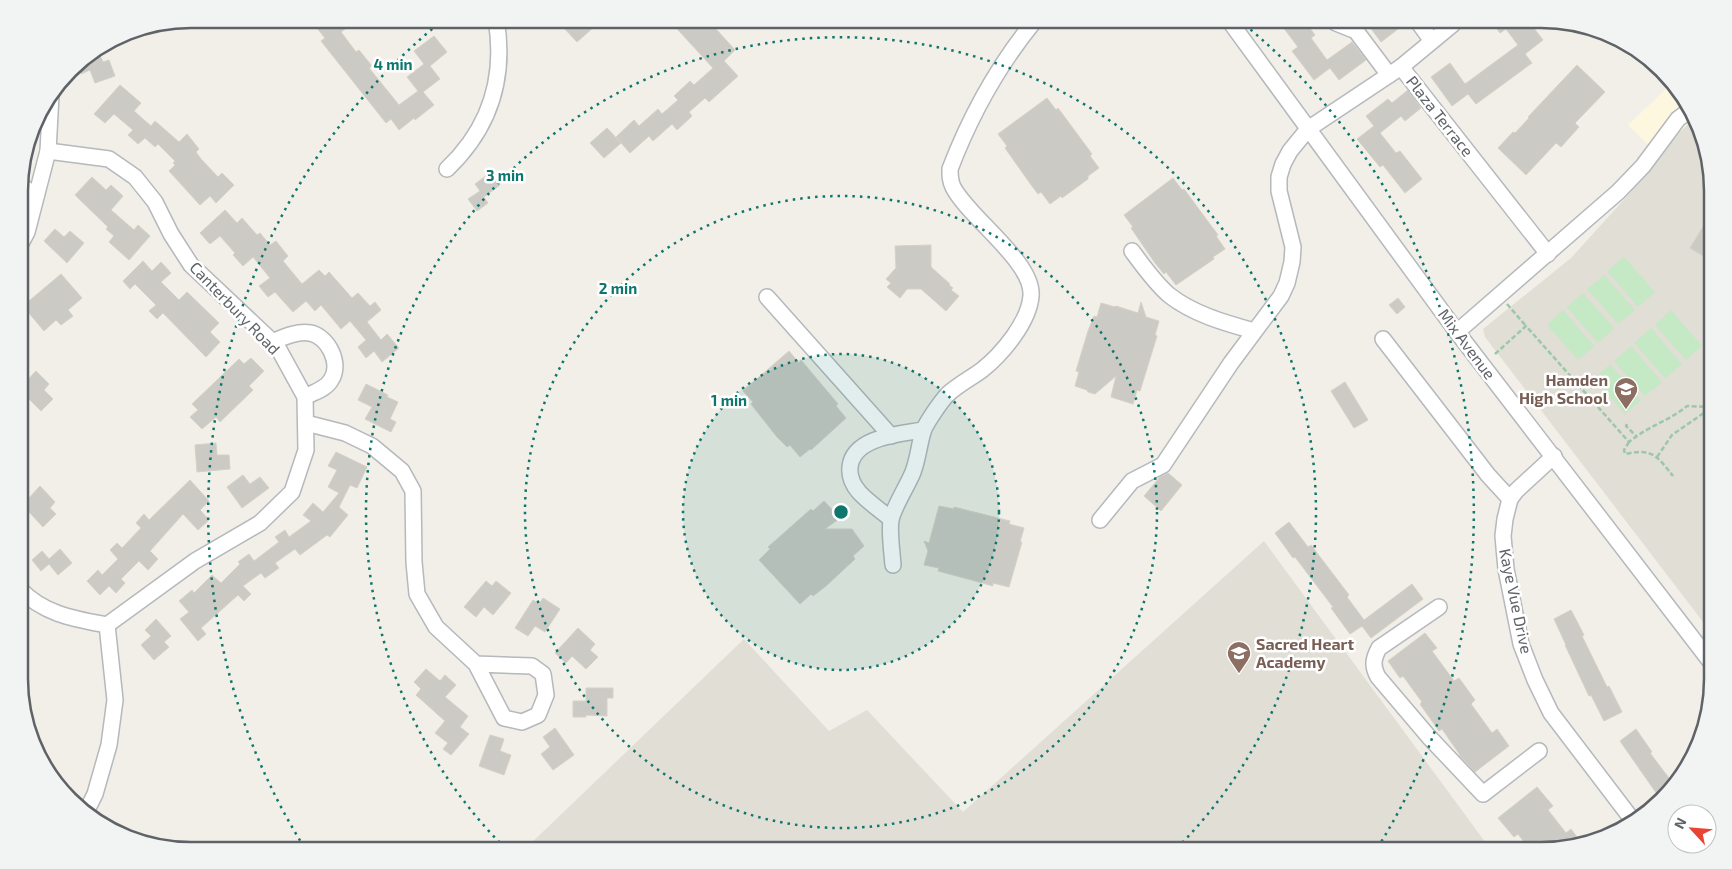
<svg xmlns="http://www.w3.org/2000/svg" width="1732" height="869" viewBox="0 0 1732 869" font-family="'Exo 2',sans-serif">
	<rect width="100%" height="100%" fill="#f1efe8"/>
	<polygon fill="#fef7e0" points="1649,64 1684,95 1693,119 1680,132 1660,157 1628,125 1670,85"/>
	<g fill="#e1ded6">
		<polygon points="1693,119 1712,168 1713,635 1485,337 1483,329 1571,258 1630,193 1680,132"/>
		<polygon points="1264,541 1491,850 524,850 744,639 829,731 867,710 963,812"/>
	</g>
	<g fill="#c5e8c5">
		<polygon points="1624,257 1655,292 1638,307 1607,271"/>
		<polygon points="1604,275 1635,310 1618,324 1587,289"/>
		<polygon points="1583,293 1614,328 1598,343 1567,307"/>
		<polygon points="1563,310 1594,346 1578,360 1547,325"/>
		<polygon points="1671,310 1702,346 1686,360 1655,325"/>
		<polygon points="1651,328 1682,364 1665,378 1634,343"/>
		<polygon points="1631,346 1662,382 1645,396 1614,361"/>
		<polygon points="1610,364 1641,400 1625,414 1594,379"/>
	</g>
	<g fill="#cccac5" stroke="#d6d1c6">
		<polygon points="329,19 358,19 341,32 356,52 359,50 372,66 369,68 399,105 418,91 407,77 424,64 414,51 434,36 447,52 430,66 440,79 423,92 434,105 415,120 414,118 399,130 391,119 386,123 321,41 325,38 317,28"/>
		<polygon points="573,19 588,19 595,26 577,42 563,27"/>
		<polygon points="668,19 707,19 735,50 724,61 738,76 709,102 705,98 689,112 692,116 677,130 672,124 653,141 649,136 630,153 616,137 634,120 639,126 658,109 662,114 678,100 674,96 690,81 694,85 713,68"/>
		<polygon points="1277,19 1303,19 1315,35 1311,38 1327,60 1352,42 1366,60 1339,80 1330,68 1314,80 1292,51 1298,47"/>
		<polygon points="1364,19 1391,19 1398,29 1381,42"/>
		<polygon points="1490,19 1527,19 1543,40 1525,54 1532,63 1476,104 1468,94 1452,106 1431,77 1450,63 1465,84 1518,45 1506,29 1500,33"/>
		<polygon points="99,53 103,62 109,60 115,76 95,83 90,70 81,74 77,61"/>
		<polygon points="1577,65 1605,92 1575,123 1579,127 1561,147 1556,143 1526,175 1498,148 1513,132 1515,133 1529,118 1528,117"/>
		<polygon points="120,85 141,103 134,111 151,126 155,121 179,142 187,134 199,149 196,152 201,159 218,177 222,173 234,185 216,203 210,196 200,205 169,171 175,165 173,163 175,161 158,144 155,147 145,138 138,144 128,135 133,130 114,114 105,123 94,114"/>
		<polygon points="1408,90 1421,108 1405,121 1401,116 1380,133 1396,153 1400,151 1422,179 1405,193 1383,165 1380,167 1357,139 1374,126 1366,116 1388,99 1392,103"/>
		<polygon points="1047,98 1056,110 1058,108 1092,154 1090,156 1099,168 1088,176 1088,179 1062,198 1061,196 1050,204 1041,192 1038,194 1029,182 1005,148 1007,146 998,134"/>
		<polygon points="607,128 621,143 604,158 590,143"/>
		<polygon points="491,172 500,185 484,197 483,196 488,203 477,211 468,199 480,191 475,184"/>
		<polygon points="92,177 106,190 111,185 123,196 111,210 134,230 138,225 150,236 129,260 109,242 114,236 106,229 108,227 75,195"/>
		<polygon points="1173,178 1182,190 1184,189 1218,235 1216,236 1225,249 1213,257 1214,259 1176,285 1166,272 1164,274 1155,263 1131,228 1133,227 1124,215"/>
		<polygon points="225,210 237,223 242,218 257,235 260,233 270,245 276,241 288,256 283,261 302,284 319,270 325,276 329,272 352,298 358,293 370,306 375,302 381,310 367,322 381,340 387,334 399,348 382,362 374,351 366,358 358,347 366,340 350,321 341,329 321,305 315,311 306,301 293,312 275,292 268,297 259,286 270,278 253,257 243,266 233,255 235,253 220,236 210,244 200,233"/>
		<polygon points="1712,212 1712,253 1708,259 1690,248"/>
		<polygon points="55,229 64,237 70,231 84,243 67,263 44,241"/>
		<polygon points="931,245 931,267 950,284 949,285 953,288 951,290 959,296 946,311 921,289 907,289 900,298 887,287 891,283 886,279 896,268 895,246"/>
		<polygon points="143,261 152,271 161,262 171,273 161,282 179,300 187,292 219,323 210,332 220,342 206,357 163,313 157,319 149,311 156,305 135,284 130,289 123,281"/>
		<polygon points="61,274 82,298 68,310 73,316 61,325 56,320 44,331 23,306"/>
		<polygon points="1398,298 1405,307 1397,314 1389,305"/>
		<polygon points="1141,302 1146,317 1159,321 1155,335 1157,336 1140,391 1137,390 1133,404 1111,397 1116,376 1095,394 1088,392 1087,390 1075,386 1079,372 1076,371 1088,331 1094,316 1097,317 1101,303 1115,307 1116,306 1138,313"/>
		<polygon points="789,351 799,363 801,360 838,404 836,406 846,418 811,450 810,449 800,457 790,445 787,447 777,437 751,404 753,402 743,391"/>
		<polygon points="251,358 264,371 249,386 253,390 220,422 216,417 202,429 190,417 198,410 192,404 239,359 244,364"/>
		<polygon points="36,371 49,384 44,390 53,399 41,411 20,390 20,388"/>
		<polygon points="1345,382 1368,420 1354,428 1331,391"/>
		<polygon points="366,384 388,395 387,397 398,402 390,419 396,422 391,432 365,419 372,407 358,400"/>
		<polygon points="216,443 217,455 229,455 230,469 197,472 195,445"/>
		<polygon points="336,452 367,467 357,488 350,485 339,507 348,515 330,537 327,535 300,555 295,549 275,563 279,568 265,578 261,573 243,586 251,594 244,601 238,595 201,628 206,634 198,641 180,619 189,612 179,601 192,590 194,593 212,575 221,583 240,564 238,562 249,554 254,561 279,542 275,537 285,530 289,537 311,521 303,515 313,503 323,512 339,493 328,487 337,470 328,466"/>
		<polygon points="1168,473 1182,485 1161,511 1144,496 1160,477"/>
		<polygon points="243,475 250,484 260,477 269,488 242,508 227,487"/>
		<polygon points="190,480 209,501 200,510 209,520 198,530 183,514 150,551 158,559 148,570 139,561 121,579 125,583 116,593 109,586 100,595 87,581 98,570 102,575 118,559 110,550 117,543 122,548 141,528 136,523 144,514 149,520"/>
		<polygon points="40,486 55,502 50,508 56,514 43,527 29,512 20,521 20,491 28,499"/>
		<polygon points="824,501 840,518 825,529 852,529 864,546 853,556 855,559 826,586 813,596 811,594 800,604 759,560 770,549 768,547 811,509 813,511"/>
		<polygon points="939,506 954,509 954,507 1010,521 1009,524 1024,528 1020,542 1022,542 1009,587 993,583 993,586 979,582 938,571 939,568 924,565 928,551 924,541 929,543"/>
		<polygon points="1289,522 1308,547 1311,545 1349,595 1347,597 1364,620 1412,584 1423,599 1371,638 1362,626 1350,634 1331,608 1333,607 1295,557 1293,558 1275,533"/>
		<polygon points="60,549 72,563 58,575 49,564 41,571 32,560 42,551 49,559"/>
		<polygon points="486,581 492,586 496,581 511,593 493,615 484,607 476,617 464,607"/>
		<polygon points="543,598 560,609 545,632 535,626 528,636 515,628 533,600 539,604"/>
		<polygon points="1571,610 1584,635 1582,636 1607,687 1609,686 1622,712 1604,721 1591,695 1589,696 1565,645 1566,645 1554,619"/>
		<polygon points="156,619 171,636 164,642 169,647 154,660 141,645 151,636 145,630"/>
		<polygon points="578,628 595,644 590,650 598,657 586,669 572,656 566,663 555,653"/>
		<polygon points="1425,633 1437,648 1432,651 1454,681 1459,678 1475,700 1471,704 1492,733 1497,729 1509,746 1475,772 1459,755 1460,755 1442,729 1439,731 1420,704 1422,702 1403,676 1400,678 1388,661"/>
		<polygon points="426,669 440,681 445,675 456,685 445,697 468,716 460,727 469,734 451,755 443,749 448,743 435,733 445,721 416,695 421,689 414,682"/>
		<polygon points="586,688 613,688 613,698 607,698 607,716 586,715 586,717 573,717 573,701 586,701"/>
		<polygon points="555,728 574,755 553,770 541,754 550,747 543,737"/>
		<polygon points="1636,729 1652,752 1650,753 1672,782 1659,797 1620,741"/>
		<polygon points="490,735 504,739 500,751 511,755 504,775 479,766"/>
		<polygon points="1537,787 1553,806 1548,810 1566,833 1571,829 1580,841 1553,850 1530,850 1518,834 1514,837 1498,818"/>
	</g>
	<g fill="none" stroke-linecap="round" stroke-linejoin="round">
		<g stroke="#b5b8bc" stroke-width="18">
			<g id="minor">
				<polyline points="1228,19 1457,332 1713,665"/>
				<polyline points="1333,19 1336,23 1356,31 1389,75"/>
				<polyline points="1416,19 1432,41"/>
				<polyline points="1401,67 1453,24 1457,19"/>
				<polyline points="48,151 109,159 135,177 155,202 171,234 191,265 277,346 305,397 306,450 292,492 260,523 195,561 107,625"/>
				<path d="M447,169C490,128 506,78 496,19"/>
				<polyline points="19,184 36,196"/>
				<polyline points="19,247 27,232 48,151 51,95"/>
				<path d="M1132,251C1143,266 1155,283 1169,295C1193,314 1225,323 1254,331"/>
				<polyline points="767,297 891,436"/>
				<polyline points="1457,332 1618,192 1643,166 1678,119 1690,110"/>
				<polyline points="1383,339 1488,475 1510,499"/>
				<path d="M272,342C284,337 297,331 310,333C328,336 342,364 331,380C326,389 314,392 305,397"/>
				<polyline points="306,423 345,433 372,446 402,471 413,491 414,562 417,594 436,627 476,664 504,718 522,722 538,715 546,695 543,674 532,666 476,664"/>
				<polyline points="1554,456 1516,491 1510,499 1505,519 1503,536 1506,569 1521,644 1535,680 1551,713 1634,822"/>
				<path d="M891,519C880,510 868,502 859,492C853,485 849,476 850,467C853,437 900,434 923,430"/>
				<polyline points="1100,520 1132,481 1163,465 1231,363 1281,296 1287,283 1292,262 1293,247 1279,191 1279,177 1283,164 1290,151 1308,129 1401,67 1548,254"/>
				<path d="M893,565C892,552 889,532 891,520C893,508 908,485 913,472C918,459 919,445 923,432C925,424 942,400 948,394C958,385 971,378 982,370C1002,354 1029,322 1031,296C1034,262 968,217 953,187C950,181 950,176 950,169C971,114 999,64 1036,19"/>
				<path d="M20,589C43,614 75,619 107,625L115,700L109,745L95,794L87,810"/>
				<path d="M1439,607L1379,648C1373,659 1372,666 1378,677L1429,737L1483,794L1539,751"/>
			</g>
		</g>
		<g stroke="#9cc7a9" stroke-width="2.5" stroke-dasharray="5 2.5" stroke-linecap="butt">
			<polyline points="1507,304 1526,326"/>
			<path d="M1495,354L1526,326L1629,442C1648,426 1669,421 1687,406L1712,407"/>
			<polyline points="1627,424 1626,426 1636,436"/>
			<path d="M1629,442L1624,450L1625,454C1653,448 1657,456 1673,476"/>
			<polyline points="1657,457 1672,435 1711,408"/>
		</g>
		<use href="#minor" stroke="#fff" stroke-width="15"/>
	</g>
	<circle cx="841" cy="512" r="158" fill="#0f766e" fill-opacity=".12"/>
	<g fill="none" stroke="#0f766e" stroke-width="2.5" stroke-dasharray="2.5 5">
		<circle cx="841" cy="512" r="158"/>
		<circle cx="841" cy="512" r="316"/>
		<path d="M505 848A475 475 0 1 1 1177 848"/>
		<path d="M304 847A633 633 0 0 1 443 20M1239 20A633 633 0 0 1 1378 847"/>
	</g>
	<defs>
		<g id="school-pin" transform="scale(1.25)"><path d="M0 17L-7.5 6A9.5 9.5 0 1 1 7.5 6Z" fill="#8d6e63" stroke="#fff"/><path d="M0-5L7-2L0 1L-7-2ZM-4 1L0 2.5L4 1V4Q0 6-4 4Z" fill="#fff"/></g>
	</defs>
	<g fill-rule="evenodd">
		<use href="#school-pin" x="1626" y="389"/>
		<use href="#school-pin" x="1239" y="653"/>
	</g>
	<g text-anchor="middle" stroke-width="5" stroke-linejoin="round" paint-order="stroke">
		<g font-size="16" fill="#5f6368" stroke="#fff">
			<text transform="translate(1440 116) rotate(52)" y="6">Plaza Terrace</text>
			<text transform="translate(235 308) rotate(46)" y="6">Canterbury Road</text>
			<text transform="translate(1467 344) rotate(53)" y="6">Mix Avenue</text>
			<text transform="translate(1516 601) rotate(78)" y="6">Kaye Vue Drive</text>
		</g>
		<g font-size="16" font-weight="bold" fill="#785e54" stroke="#fff" text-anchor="end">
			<text x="1608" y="386">Hamden<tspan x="1608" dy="18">High School</tspan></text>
			<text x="1256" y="650" text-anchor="start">Sacred Heart<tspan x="1256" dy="18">Academy</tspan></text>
		</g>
	</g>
	<path d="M0 0H1732V869H0ZM191 28H1541A163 163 0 0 1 1704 191V679A163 163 0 0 1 1541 842H191A163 163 0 0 1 28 679V191A163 163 0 0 1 191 28Z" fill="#f2f3f3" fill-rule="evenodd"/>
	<path fill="none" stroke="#5f6368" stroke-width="2.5" d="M191 28H1541A163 163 0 0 1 1704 191V679A163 163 0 0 1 1541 842H191A163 163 0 0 1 28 679V191A163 163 0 0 1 191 28Z"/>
	<circle cx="841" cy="512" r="8" fill="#0f766e" stroke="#fff" stroke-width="2.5"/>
	<g font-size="15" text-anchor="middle" font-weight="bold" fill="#0f766e" stroke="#fff" stroke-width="5" stroke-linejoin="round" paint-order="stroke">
		<text x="393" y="70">4 min</text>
		<text x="505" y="181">3 min</text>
		<text x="618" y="294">2 min</text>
		<text x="729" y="406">1 min</text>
	</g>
	<g transform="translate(1692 829) rotate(296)"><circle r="24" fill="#ffffff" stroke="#bfc1c3"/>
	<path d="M0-4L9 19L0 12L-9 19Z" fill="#ea4335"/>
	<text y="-8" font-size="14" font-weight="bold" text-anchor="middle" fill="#5f6368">N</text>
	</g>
</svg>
